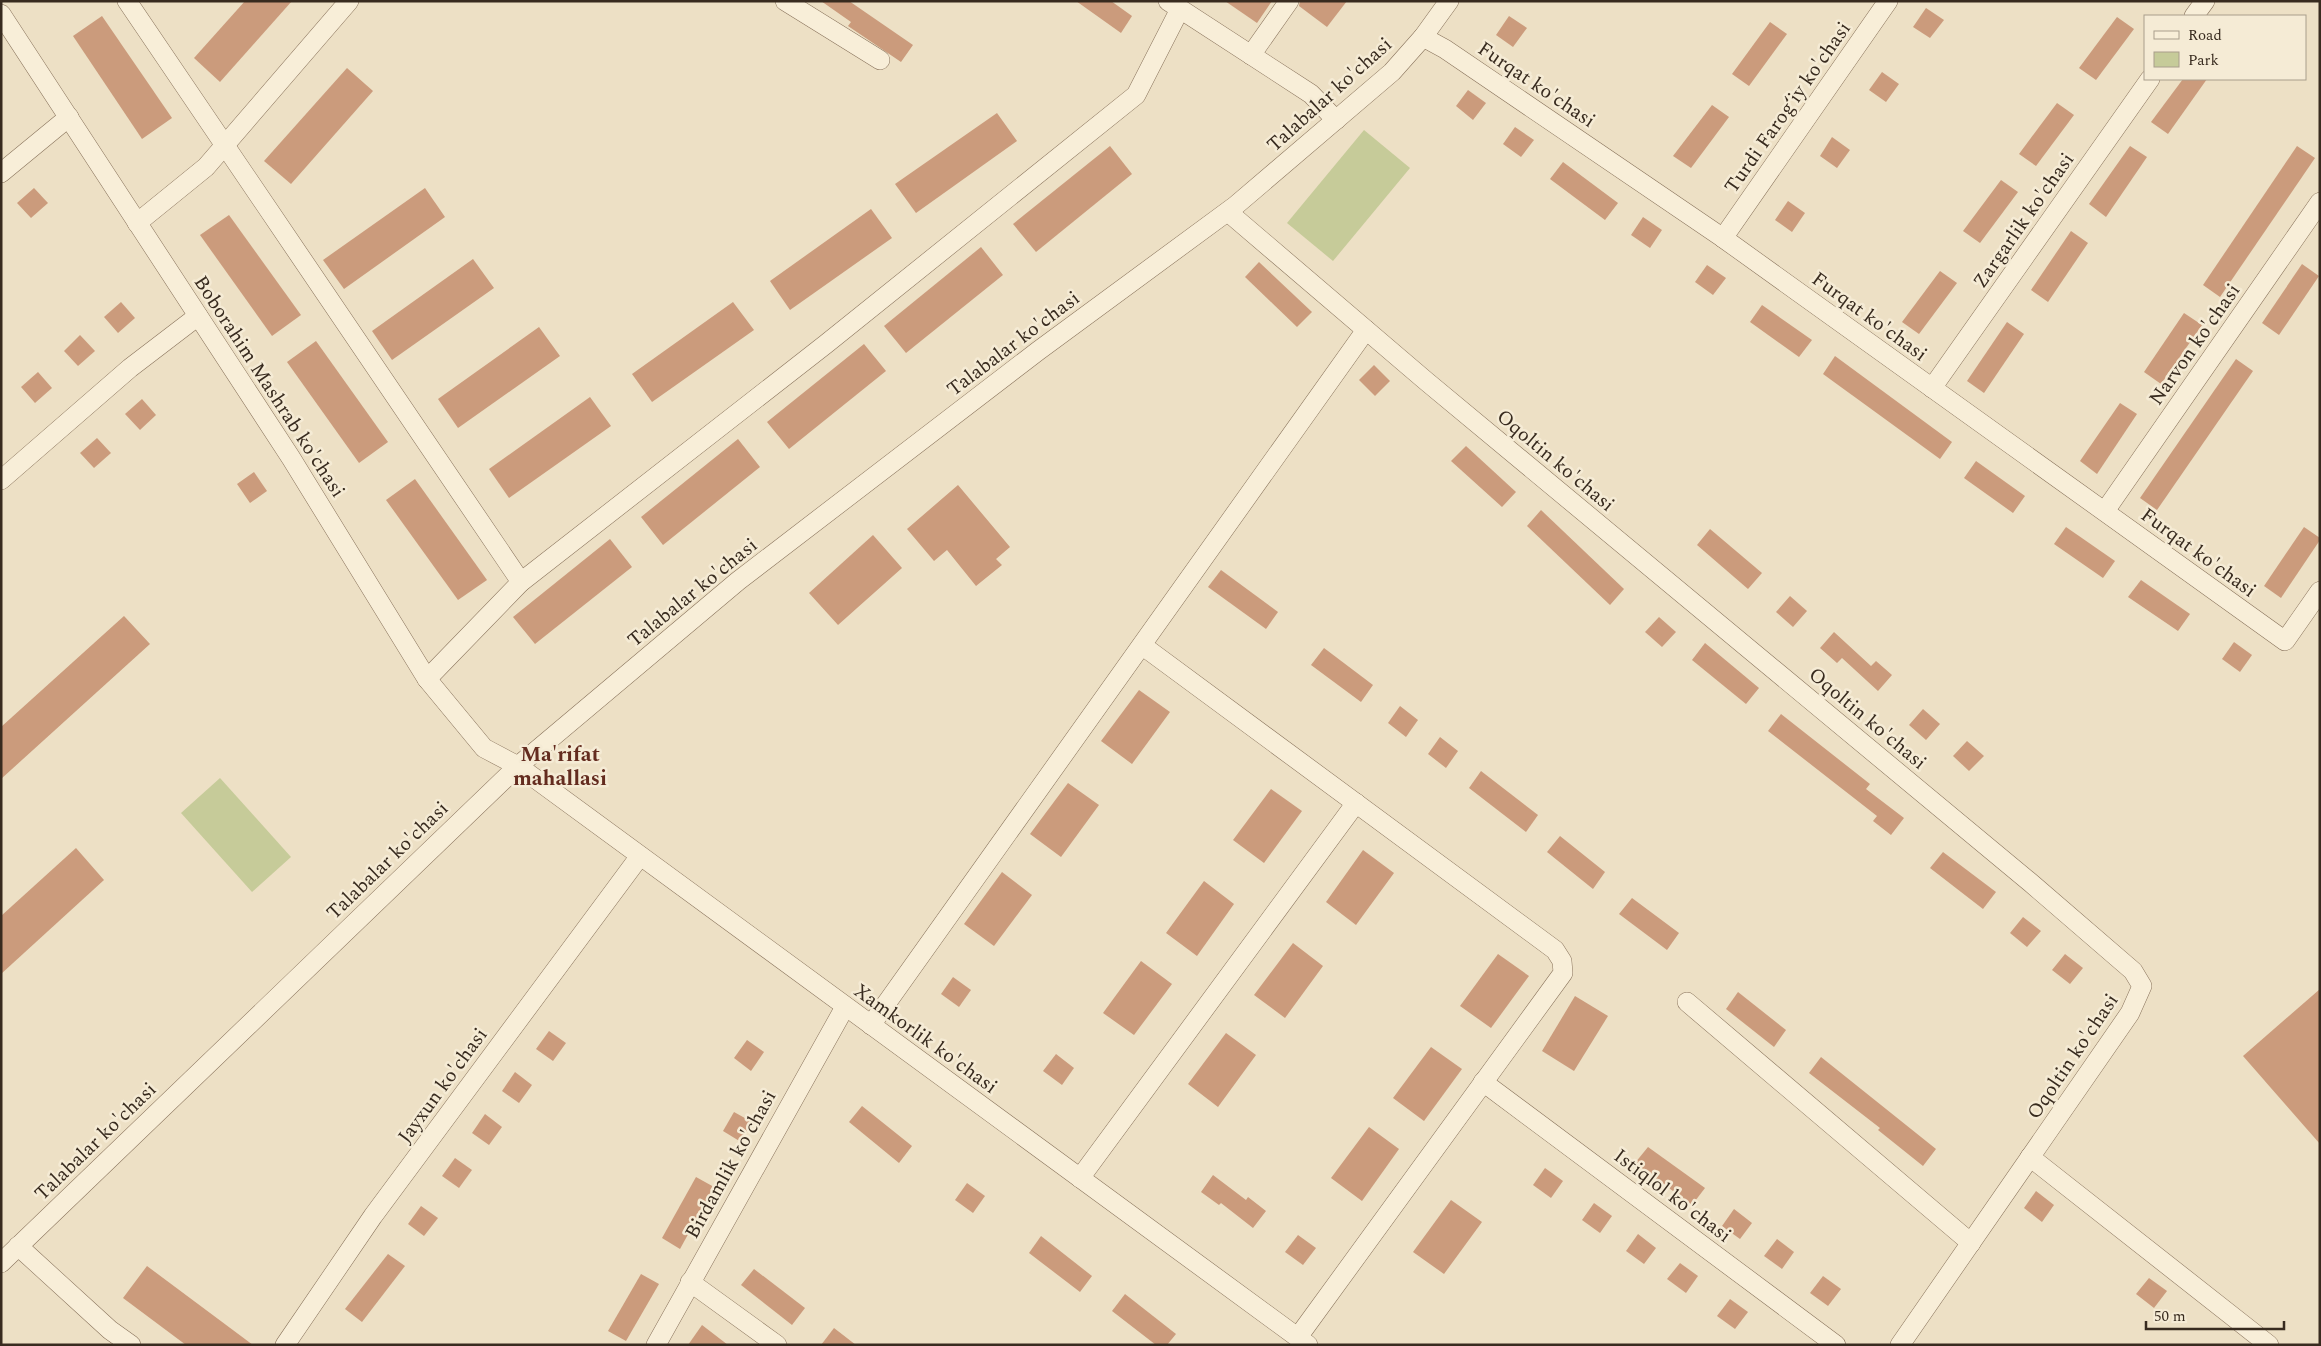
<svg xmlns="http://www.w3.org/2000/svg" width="2321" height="1346" viewBox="0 0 2321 1346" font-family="Spectral,serif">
	<rect width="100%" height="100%" fill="#ede0c5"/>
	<g fill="#c6cb99">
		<polygon points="1364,130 1410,168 1333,261 1287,223"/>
		<polygon points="220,778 291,857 252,892 181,813"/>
	</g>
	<g fill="#cb9b7c">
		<polygon points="245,1 292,1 220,82 194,58"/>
		<polygon points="821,1 849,1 913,45 901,62 848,26 851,22"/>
		<polygon points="1076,1 1111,1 1132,16 1121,33"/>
		<polygon points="1225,1 1272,1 1257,23"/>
		<polygon points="1300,1 1347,1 1327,27 1299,6"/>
		<polygon points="1926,8 1944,20 1930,38 1913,27"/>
		<polygon points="102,16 172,118 142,139 73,36"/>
		<polygon points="1509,16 1527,28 1513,47 1496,35"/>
		<polygon points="2117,17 2134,29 2096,80 2079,68"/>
		<polygon points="1770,22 1787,34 1749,86 1732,74"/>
		<polygon points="347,68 373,91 291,184 264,161"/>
		<polygon points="1882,72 1899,84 1886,102 1869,90"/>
		<polygon points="2183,79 2207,79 2168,134 2151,122"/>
		<polygon points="1468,90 1486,103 1473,120 1456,106"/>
		<polygon points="2057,103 2074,115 2036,166 2019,154"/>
		<polygon points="1712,105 1729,117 1691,168 1673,156"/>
		<polygon points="997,113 1017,141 916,213 895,184"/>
		<polygon points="1515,127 1534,140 1521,157 1503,144"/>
		<polygon points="1832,137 1850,150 1837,168 1820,156"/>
		<polygon points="1110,146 1132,174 1036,252 1013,224"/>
		<polygon points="2130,146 2147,157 2106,217 2089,204"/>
		<polygon points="2297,146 2315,158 2220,297 2203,285"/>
		<polygon points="1563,162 1618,203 1605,220 1550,179"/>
		<polygon points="2001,180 2018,192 1980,243 1963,231"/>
		<polygon points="34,188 48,203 31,218 17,203"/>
		<polygon points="425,188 445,217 344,289 323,260"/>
		<polygon points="1788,201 1805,213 1792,232 1775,220"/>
		<polygon points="871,209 892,238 790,310 770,281"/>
		<polygon points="229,215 301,315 272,336 200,235"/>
		<polygon points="1643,217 1662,230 1650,248 1631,235"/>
		<polygon points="2071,231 2088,243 2048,302 2031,290"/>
		<polygon points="981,247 1003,275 906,353 884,326"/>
		<polygon points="473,259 494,288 392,360 372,331"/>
		<polygon points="1259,262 1312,312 1297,327 1245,277"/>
		<polygon points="2302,264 2319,276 2279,335 2262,323"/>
		<polygon points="1707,265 1726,278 1713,295 1695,282"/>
		<polygon points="1940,271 1957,283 1919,334 1902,322"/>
		<polygon points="121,302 135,318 118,333 104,317"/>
		<polygon points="733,302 754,330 652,402 632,374"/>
		<polygon points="1762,305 1812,340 1799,357 1750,322"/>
		<polygon points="2184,313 2202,325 2161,384 2144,372"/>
		<polygon points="2007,322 2024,334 1984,393 1967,381"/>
		<polygon points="539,327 560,356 458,428 438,399"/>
		<polygon points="80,335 95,351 78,366 64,351"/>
		<polygon points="316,341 388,442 359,463 287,362"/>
		<polygon points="864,344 886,371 789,449 767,422"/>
		<polygon points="1835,356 1952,442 1940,459 1823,374"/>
		<polygon points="2236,359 2253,371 2157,510 2140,498"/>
		<polygon points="1374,365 1390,381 1375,396 1359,380"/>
		<polygon points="38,372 52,388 35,403 21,387"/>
		<polygon points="590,397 611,426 509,498 489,469"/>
		<polygon points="142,399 156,415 140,430 125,414"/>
		<polygon points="2120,403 2137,414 2097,474 2080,461"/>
		<polygon points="97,438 111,453 94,468 80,453"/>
		<polygon points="738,439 760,467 663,545 641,517"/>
		<polygon points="1466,446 1516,492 1502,507 1451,461"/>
		<polygon points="1976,461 2025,496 2013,513 1964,478"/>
		<polygon points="254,472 267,491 250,503 237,484"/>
		<polygon points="415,479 487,580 458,600 386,500"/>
		<polygon points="958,485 1010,547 996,559 1002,565 976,586 947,550 934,561 907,529"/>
		<polygon points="1541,510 1624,589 1610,605 1527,526"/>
		<polygon points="2066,527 2115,561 2103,578 2054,544"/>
		<polygon points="2304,527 2320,538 2320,540 2281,598 2264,586"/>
		<polygon points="1710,529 1762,573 1748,589 1697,545"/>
		<polygon points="873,535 902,568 838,625 809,593"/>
		<polygon points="610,539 632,567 535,644 513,617"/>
		<polygon points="1221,570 1278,612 1266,629 1208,587"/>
		<polygon points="2141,580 2190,614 2178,631 2128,597"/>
		<polygon points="1790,596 1807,611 1793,627 1776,612"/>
		<polygon points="124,616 150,644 1,779 1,727"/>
		<polygon points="1659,617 1676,632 1662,647 1645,632"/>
		<polygon points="1834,632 1871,666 1876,661 1892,675 1878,691 1842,658 1837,663 1820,648"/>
		<polygon points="2234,642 2252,655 2240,672 2222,659"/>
		<polygon points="1705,643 1759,688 1746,704 1692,660"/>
		<polygon points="1324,648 1373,685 1361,702 1311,665"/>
		<polygon points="1139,690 1170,712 1132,764 1101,741"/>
		<polygon points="1400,706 1418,720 1406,737 1388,723"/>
		<polygon points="1923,709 1940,724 1926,740 1909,725"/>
		<polygon points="1781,714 1870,784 1866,789 1904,818 1891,835 1873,821 1877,816 1768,731"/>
		<polygon points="1440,737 1458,751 1446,768 1428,754"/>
		<polygon points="1967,741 1984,756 1969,771 1953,756"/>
		<polygon points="1481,771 1538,815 1526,832 1469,788"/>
		<polygon points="1068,783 1099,805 1061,857 1030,834"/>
		<polygon points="1271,789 1302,811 1264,863 1233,840"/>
		<polygon points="1560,836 1605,872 1593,889 1547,852"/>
		<polygon points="76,848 104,880 1,974 1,916"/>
		<polygon points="1363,850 1394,873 1356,925 1326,902"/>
		<polygon points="1943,852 1996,892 1983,909 1930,868"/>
		<polygon points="1002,872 1032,895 994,946 964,924"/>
		<polygon points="1204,881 1234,904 1197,956 1166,933"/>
		<polygon points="1632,898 1679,933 1667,950 1619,914"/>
		<polygon points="2023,917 2041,931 2027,947 2010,933"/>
		<polygon points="1293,943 1323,966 1285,1018 1254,995"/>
		<polygon points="1498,954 1529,976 1491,1028 1460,1006"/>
		<polygon points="2065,954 2083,968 2070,984 2052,970"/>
		<polygon points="1141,961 1172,984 1134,1035 1103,1013"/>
		<polygon points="953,977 971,990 959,1007 941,994"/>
		<polygon points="2320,989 2320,1144 2243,1056"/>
		<polygon points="1738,992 1786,1030 1774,1047 1726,1009"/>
		<polygon points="1575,996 1608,1016 1574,1071 1542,1051"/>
		<polygon points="549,1031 566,1043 553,1061 536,1049"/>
		<polygon points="1226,1033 1256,1055 1218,1107 1188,1084"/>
		<polygon points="747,1040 764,1052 751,1071 734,1058"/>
		<polygon points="1431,1047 1462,1069 1424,1121 1393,1098"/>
		<polygon points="1056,1054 1074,1068 1062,1085 1043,1071"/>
		<polygon points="1821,1057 1936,1149 1923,1166 1878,1130 1880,1128 1809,1073"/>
		<polygon points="515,1072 532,1085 519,1103 502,1091"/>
		<polygon points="862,1106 912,1146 899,1163 849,1122"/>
		<polygon points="734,1112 752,1122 741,1142 723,1131"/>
		<polygon points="485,1114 502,1127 489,1145 472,1133"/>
		<polygon points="1369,1127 1399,1149 1362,1201 1331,1178"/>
		<polygon points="1648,1147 1705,1188 1692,1205 1635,1163"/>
		<polygon points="455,1158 472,1170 459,1188 442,1176"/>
		<polygon points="1545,1168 1563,1181 1551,1198 1533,1185"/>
		<polygon points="1213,1175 1246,1200 1248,1197 1266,1211 1253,1228 1221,1203 1219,1205 1201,1192"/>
		<polygon points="696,1177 714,1187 680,1249 662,1238"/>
		<polygon points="967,1183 985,1196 973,1213 955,1200"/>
		<polygon points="2036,1191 2054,1205 2042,1222 2024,1208"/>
		<polygon points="1451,1200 1482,1222 1444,1274 1413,1252"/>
		<polygon points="1594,1203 1612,1216 1600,1233 1582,1220"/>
		<polygon points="421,1206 438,1218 424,1236 408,1224"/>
		<polygon points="1734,1209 1752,1223 1740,1239 1722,1226"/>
		<polygon points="1638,1234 1656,1248 1644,1264 1626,1251"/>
		<polygon points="1298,1235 1316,1248 1303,1265 1285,1252"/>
		<polygon points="1041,1236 1092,1276 1080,1292 1029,1253"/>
		<polygon points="1777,1239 1794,1252 1782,1269 1764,1256"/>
		<polygon points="388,1254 405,1266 362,1322 345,1309"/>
		<polygon points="1680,1263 1698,1276 1686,1293 1667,1279"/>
		<polygon points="147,1266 253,1345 186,1345 123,1298"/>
		<polygon points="754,1269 805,1308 792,1325 741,1285"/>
		<polygon points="641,1274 659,1284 626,1341 608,1331"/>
		<polygon points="1823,1276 1841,1289 1828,1306 1810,1293"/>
		<polygon points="2149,1278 2167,1291 2154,1308 2136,1294"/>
		<polygon points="1125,1294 1176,1334 1167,1345 1156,1345 1112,1311"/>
		<polygon points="1730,1299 1748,1312 1735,1329 1717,1316"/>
		<polygon points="702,1325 728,1345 688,1345"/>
		<polygon points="834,1328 856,1345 821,1345"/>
	</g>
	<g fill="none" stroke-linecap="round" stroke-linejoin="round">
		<g stroke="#88725b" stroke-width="20">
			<g id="minor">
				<polyline points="127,1 521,582"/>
				<polyline points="785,1 880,60"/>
				<polyline points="1168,1 1311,94 1336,120"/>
				<polyline points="1,14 291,458 427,679 484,748 518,766 1308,1345"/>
				<polyline points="2194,16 2205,1"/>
				<polyline points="1423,37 1445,49 1723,238 2285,641 2320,591"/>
				<polyline points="1251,55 1289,1"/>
				<polyline points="1,173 69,117"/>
				<polyline points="1228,212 1426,381 2031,883 2133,971 2142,986 2130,1013 1900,1345"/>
				<polyline points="137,223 206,167 349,1"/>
				<polyline points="1723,238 1888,1"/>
				<polyline points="1932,388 2150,79"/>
				<polyline points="1,480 130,368 198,316"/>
				<polyline points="2105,511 2320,202"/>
				<polyline points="1143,646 1555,950 1562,961 1563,973 1298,1337"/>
				<polyline points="427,679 521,582 826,344 1136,95 1180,9"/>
				<polyline points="1687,1002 1971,1243"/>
				<polyline points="871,1025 1366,330"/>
				<polyline points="1483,1082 1836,1345"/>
				<polyline points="2030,1157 2269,1345"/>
				<polyline points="1080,1178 1356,803"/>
				<polyline points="18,1246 110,1330 131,1345"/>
				<polyline points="1,1263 518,766 738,581 1038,351 1235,206 1392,72 1423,37 1449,1"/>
				<polyline points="690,1282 777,1345"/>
				<polyline points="285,1345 373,1216 640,856"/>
				<polyline points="656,1345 845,1007"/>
			</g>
		</g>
		<use href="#minor" stroke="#f8eed8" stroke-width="19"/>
	</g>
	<g text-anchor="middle" stroke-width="5" stroke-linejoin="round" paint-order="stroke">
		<g font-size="20" fill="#382b1f" stroke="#f5ebd5">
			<text transform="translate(1537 84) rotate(34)" y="7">Furqat ko'chasi</text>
			<text transform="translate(1329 94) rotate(-42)" y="7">Talabalar ko'chasi</text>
			<text transform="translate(1787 107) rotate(-55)" y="7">Turdi Farog‘iy ko'chasi</text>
			<text transform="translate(2023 220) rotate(-55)" y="7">Zargarlik ko'chasi</text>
			<text transform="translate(1870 316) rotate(36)" y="7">Furqat ko'chasi</text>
			<text transform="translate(1013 343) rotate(-37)" y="7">Talabalar ko'chasi</text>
			<text transform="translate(2194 344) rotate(-55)" y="7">Narvon ko'chasi</text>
			<text transform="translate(270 386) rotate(57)" y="7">Boborahim Mashrab ko'chasi</text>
			<text transform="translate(1556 460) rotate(40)" y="7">Oqoltin ko'chasi</text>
			<text transform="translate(2199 552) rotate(36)" y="7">Furqat ko'chasi</text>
			<text transform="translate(692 592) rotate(-39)" y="7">Talabalar ko'chasi</text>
			<text transform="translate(1868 718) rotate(40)" y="7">Oqoltin ko'chasi</text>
			<text transform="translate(387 860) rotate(-44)" y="7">Talabalar ko'chasi</text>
			<text transform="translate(926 1038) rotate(36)" y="7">Xamkorlik ko'chasi</text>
			<text transform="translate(2072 1056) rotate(-56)" y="7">Oqoltin ko'chasi</text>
			<text transform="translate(442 1085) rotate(-54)" y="7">Jayxun ko'chasi</text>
			<text transform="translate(95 1141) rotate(-44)" y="7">Talabalar ko'chasi</text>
			<text transform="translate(730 1164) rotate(-61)" y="7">Birdamlik ko'chasi</text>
			<text transform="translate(1673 1195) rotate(37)" y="7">Istiqlol ko'chasi</text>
		</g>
		<g font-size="21" font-weight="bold" fill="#642c1f" stroke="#f5ebd5">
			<text x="560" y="761">Ma'rifat<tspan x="560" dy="24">mahallasi</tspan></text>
		</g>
	</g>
	<rect width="2321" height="1346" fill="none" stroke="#382b1f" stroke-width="5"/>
	<rect x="2144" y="15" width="162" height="65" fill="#f5ebd5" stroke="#a99e8c"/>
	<rect x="2154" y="31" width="25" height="8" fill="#f8eed8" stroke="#a99e8c"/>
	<text x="2188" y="40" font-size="15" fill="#382b1f">Road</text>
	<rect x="2154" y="52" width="25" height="15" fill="#c6cb99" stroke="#a99e8c"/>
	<text x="2188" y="65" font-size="15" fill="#382b1f">Park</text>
	<path d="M2146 1321v8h138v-8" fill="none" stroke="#382b1f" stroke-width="2.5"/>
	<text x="2154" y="1321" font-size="15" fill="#382b1f" stroke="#f5ebd5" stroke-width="4" paint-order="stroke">50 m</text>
</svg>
